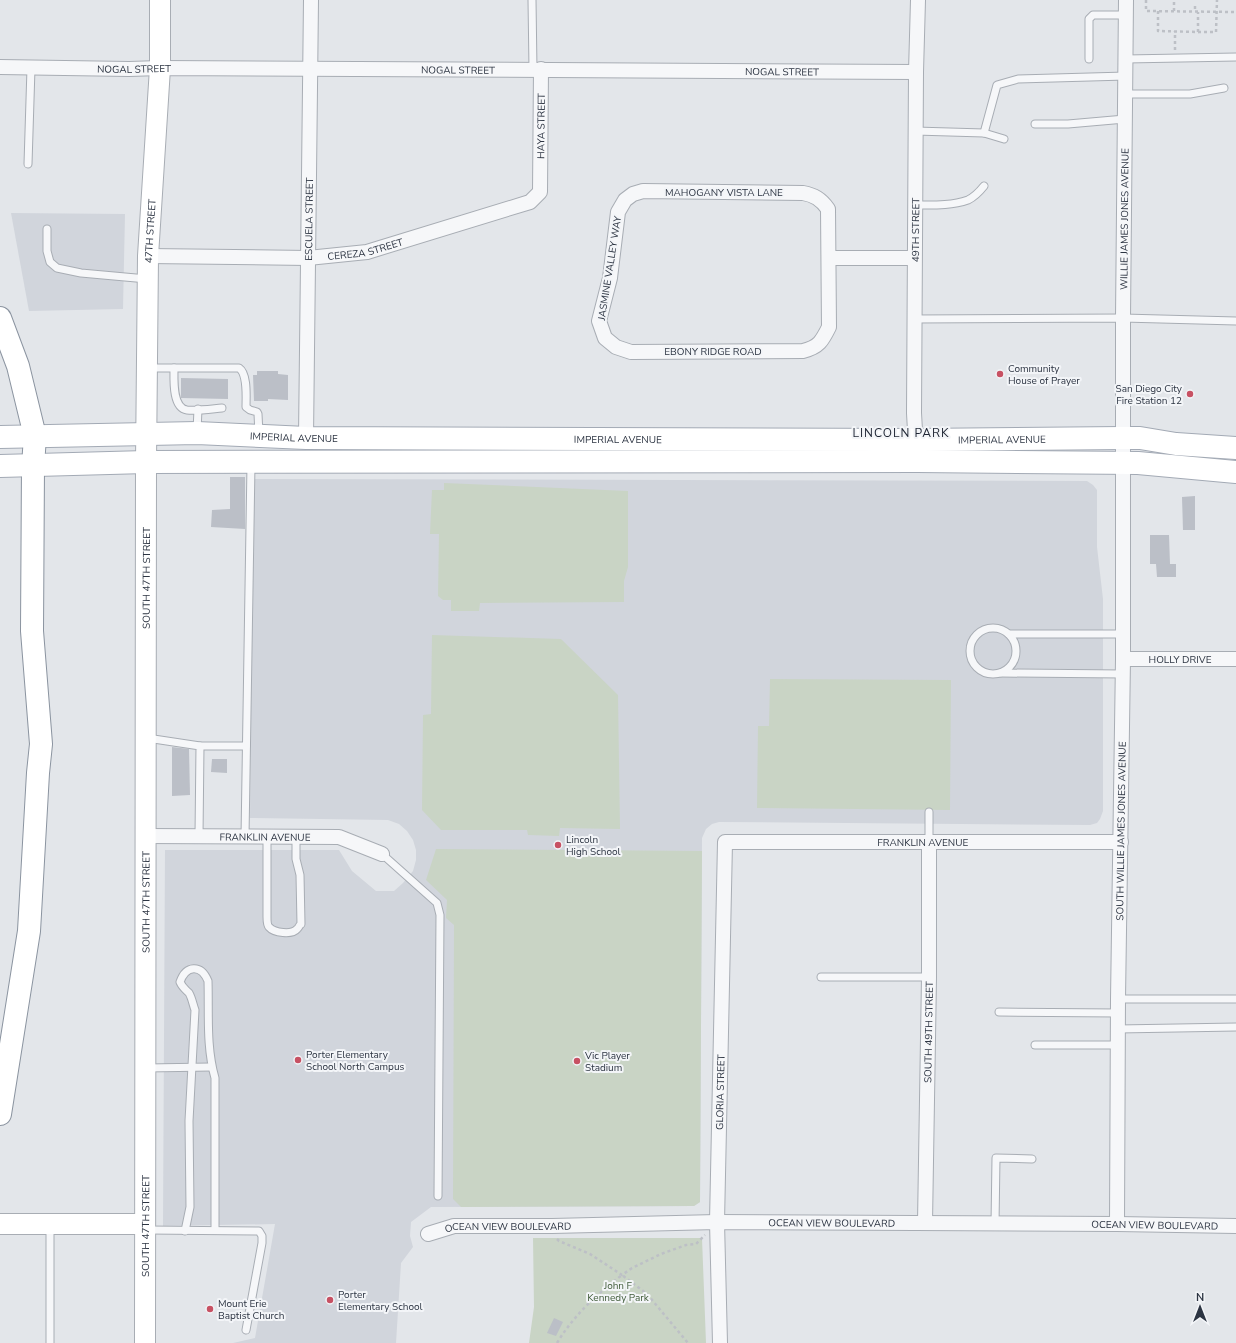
<svg xmlns="http://www.w3.org/2000/svg" width="1236" height="1343" viewBox="0 0 1236 1343" font-family="'Nunito Sans',sans-serif">
	<rect width="100%" height="100%" fill="#e3e6ea"/>
	<g fill="#d1d5dc">
		<polygon points="11,213 125,214 123,309 29,311"/>
		<polygon points="253,479 1087,481 1093,485 1097,490 1097,547 1103,599 1103,811 1100,819 1097,823 1090,825 719,822 712,824 706,829 702,838 700,1202 694,1206 431,1207 411,1222 410,1236 413,1247 401,1263 396,1343 233,1343 255,1338 275,1224 163,1226 165,850 339,850 352,871 376,891 394,891 403,883 413,871 416,860 416,850 413,840 407,831 399,824 388,820 250,818"/>
	</g>
	<g fill="#c9d4c5">
		<polygon points="444,483 628,491 628,567 624,581 624,602 480,603 479,611 451,611 451,600 443,600 438,596 439,534 430,534 432,490 444,490"/>
		<polygon points="432,635 561,639 618,695 620,829 560,828 559,836 528,835 527,830 441,830 422,810 423,715 431,714"/>
		<polygon points="770,679 951,680 950,810 757,808 758,726 769,726"/>
		<polygon points="436,849 702,851 700,1202 694,1206 461,1207 453,1199 454,925 446,918 447,900 426,880"/>
		<polygon points="533,1238 702,1238 706,1343 529,1343 534,1307"/>
	</g>
	<g fill="#bbbfc7">
		<polygon points="257,371 278,371 278,374 288,375 288,400 268,399 268,401 254,401 253,375 257,375"/>
		<polygon points="181,378 228,379 228,399 181,398"/>
		<polygon points="230,477 245,477 245,529 211,527 212,510 230,509"/>
		<polygon points="1195,496 1195,530 1183,530 1182,497"/>
		<polygon points="1150,535 1169,535 1170,564 1176,564 1176,577 1157,577 1156,564 1150,564"/>
		<polygon points="172,747 189,749 190,795 172,796"/>
		<polygon points="212,759 227,759 227,773 211,772"/>
		<polygon points="554,1318 563,1322 556,1336 547,1333"/>
	</g>
	<g fill="none" stroke-linecap="round" stroke-linejoin="round">
		<g stroke="#a8adb4" stroke-width="9">
			<g id="service">
				<polyline points="532,0 533,69"/>
				<polyline points="1089,59 1089,19 1093,15 1126,15"/>
				<polyline points="1126,59 1236,57"/>
				<polyline points="1126,94 1190,94 1224,88"/>
				<polyline points="1035,124 1068,124 1125,119"/>
				<polyline points="915,131 984,133 1004,139"/>
				<polyline points="984,133 997,85 1018,79 1126,76"/>
				<polyline points="28,164 31,68"/>
				<path d="M915,205C932,205 951,206 968,200C974,197 980,191 984,186"/>
				<polyline points="47,229 47,251 50,262 57,268 81,273 147,279"/>
				<polyline points="914,319 1123,318 1236,321"/>
				<path d="M147,368H239C248,374 246,397 246,407L250,410L257,412L258,414L259,434"/>
				<path d="M174,368C174,379 172,408 187,410C197,411 211,409 222,408"/>
				<polyline points="197,431 198,409"/>
				<circle cx="993" cy="651" r="23"/>
				<polyline points="1009,634 1123,634"/>
				<polyline points="1001,673 1123,674"/>
				<polyline points="147,738 200,746 199,836"/>
				<polyline points="200,746 246,746"/>
				<polyline points="929,812 929,842"/>
				<polyline points="245,837 251,464"/>
				<path d="M267,837V917C267,920 267,925 269,927C274,933 292,935 297,929C298,929 300,924 301,924L300,875L296,859V837"/>
				<polyline points="382,854 437,903 440,915 438,1196"/>
				<polyline points="821,977 929,977"/>
				<polyline points="1118,999 1236,999"/>
				<polyline points="999,1012 1118,1013"/>
				<polyline points="1118,1029 1236,1027"/>
				<polyline points="1035,1045 1118,1045"/>
				<polyline points="146,1068 211,1067"/>
				<polyline points="995,1224 996,1158 1032,1159"/>
				<polyline points="147,1230 259,1231 262,1236 262,1243 246,1330"/>
				<path d="M185,1231L190,1207L189,1121L195,1010C193,1005 192,998 189,993C185,989 182,987 180,982C186,965 201,964 208,981C209,1013 206,1047 215,1078V1230"/>
				<polyline points="50,1343 50,1225"/>
			</g>
		</g>
		<g stroke="#a8adb4" stroke-width="16">
			<g id="minor">
				<path id="s1" d="M0,67L129,69L160,68L916,72"/>
				<path d="M643,191L803,193C814,195 821,199 828,209L829,327C822,341 819,347 803,351L631,352L616,347L605,338L599,321L610,278L618,212L625,200L633,194Z"/>
				<path id="s2" d="M148,256L308,258L367,252L530,202L540,192L541,69"/>
				<polyline points="829,258 914,258"/>
				<path id="s3" d="M306,438L311,0"/>
				<path id="s4" d="M916,448L914,413L916,72L918,0"/>
				<path id="s5" d="M1123,659H1236"/>
				<path id="s6" d="M145,836L339,837L382,854"/>
				<path id="s7" d="M925,1223L929,977V842"/>
				<path id="s8" d="M1117,1224L1118,999L1123,659V318L1126,0"/>
				<path id="s9" d="M428,1234L454,1226H552L717,1222L1117,1224L1236,1226"/>
				<path id="s10" d="M720,1343L717,1222L725,842H1121"/>
			</g>
		</g>
		<g stroke="#a8adb4" stroke-width="22">
			<g id="secondary">
				<polyline points="0,1224 145,1224"/>
				<path id="s11" d="M145,1343L146,462L148,256L160,68V0"/>
			</g>
		</g>
		<g stroke="#a3aab5" stroke-width="24">
			<g id="primary">
				<path id="s12" d="M0,437L197,433L306,438L915,440L1123,438H1140L1176,444L1236,448"/>
				<polyline points="0,466 146,462 917,461 1138,463 1236,472"/>
			</g>
		</g>
		<g stroke="#8b94a0" stroke-width="24">
			<polyline id="motorway" points="0,318 18,366 35,436 33,466 32,631 41,744 38,773 29,931 0,1114"/>
		</g>
		<g stroke="#bdc0c6" stroke-width="2.5" stroke-dasharray="3 3" stroke-linecap="butt">
			<polyline points="1146,0 1146,11 1236,12"/>
			<polyline points="1195,6 1195,12"/>
			<polyline points="1158,11 1158,31 1198,32 1198,12"/>
			<polyline points="1174,11 1174,0"/>
			<polyline points="1198,32 1216,32 1217,0"/>
			<polyline points="1175,50 1175,31"/>
			<polyline points="557,1239 559,1241 590,1254 622,1275 632,1268 661,1254 686,1245 696,1244 705,1235"/>
			<path d="M557,1343C574,1315 596,1295 622,1275L647,1294L688,1343"/>
		</g>
		<use href="#service" stroke="#f6f7f9" stroke-width="7"/>
		<use href="#minor" stroke="#f6f7f9" stroke-width="14"/>
		<use href="#secondary" stroke="#fff" stroke-width="20"/>
		<use href="#primary" stroke="#fff" stroke-width="22"/>
		<use href="#motorway" stroke="#fff" stroke-width="22"/>
	</g>
	<g fill="#c75163" stroke="#f3f5f8" stroke-width="1.5">
		<circle cx="1000" cy="374" r="4"/>
		<circle cx="1190" cy="394" r="4"/>
		<circle cx="558" cy="845" r="4"/>
		<circle cx="298" cy="1060" r="4"/>
		<circle cx="577" cy="1061" r="4"/>
		<circle cx="330" cy="1300" r="4"/>
		<circle cx="210" cy="1309" r="4"/>
	</g>
	<g text-anchor="middle" stroke-width="4" stroke-linejoin="round" paint-order="stroke">
		<g font-size="10" fill="#2c3442" stroke="#f3f5f8">
			<text dy="4" stroke="none"><textPath href="#s1" startOffset="134">NOGAL STREET</textPath></text>
			<text dy="4" stroke="none"><textPath href="#s1" startOffset="458">NOGAL STREET</textPath></text>
			<text dy="4" stroke="none"><textPath href="#s1" startOffset="782">NOGAL STREET</textPath></text>
			<text dy="4" stroke="none"><textPath href="#s2" startOffset="470">HAYA STREET</textPath></text>
			<text x="724" y="196">MAHOGANY VISTA LANE</text>
			<text dy="4" stroke="none"><textPath href="#s3" startOffset="219">ESCUELA STREET</textPath></text>
			<text dy="4" stroke="none"><textPath href="#s8" startOffset="1005">WILLIE JAMES JONES AVENUE</textPath></text>
			<text dy="4" stroke="none"><textPath href="#s4" startOffset="218">49TH STREET</textPath></text>
			<text dy="4" stroke="none"><textPath href="#s11" startOffset="1112">47TH STREET</textPath></text>
			<text dy="4" stroke="none"><textPath href="#s2" startOffset="218">CEREZA STREET</textPath></text>
			<text transform="translate(609 268) rotate(-81)" y="4">JASMINE VALLEY WAY</text>
			<text x="713" y="355">EBONY RIDGE ROAD</text>
			<text dy="4" stroke="none"><textPath href="#s12" startOffset="294">IMPERIAL AVENUE</textPath></text>
			<text dy="4" stroke="none"><textPath href="#s12" startOffset="618">IMPERIAL AVENUE</textPath></text>
			<text dy="4" stroke="none"><textPath href="#s12" startOffset="1002">IMPERIAL AVENUE</textPath></text>
			<text dy="4" stroke="none"><textPath href="#s11" startOffset="765">SOUTH 47TH STREET</textPath></text>
			<text dy="4" stroke="none"><textPath href="#s5" startOffset="57">HOLLY DRIVE</textPath></text>
			<text dy="4" stroke="none"><textPath href="#s8" startOffset="393">SOUTH WILLIE JAMES JONES AVENUE</textPath></text>
			<text dy="4" stroke="none"><textPath href="#s6" startOffset="120">FRANKLIN AVENUE</textPath></text>
			<text dy="4" stroke="none"><textPath href="#s10" startOffset="699">FRANKLIN AVENUE</textPath></text>
			<text dy="4" stroke="none"><textPath href="#s11" startOffset="441">SOUTH 47TH STREET</textPath></text>
			<text dy="4" stroke="none"><textPath href="#s7" startOffset="191">SOUTH 49TH STREET</textPath></text>
			<text dy="4" stroke="none"><textPath href="#s10" startOffset="251">GLORIA STREET</textPath></text>
			<text dy="4" stroke="none"><textPath href="#s9" startOffset="405">OCEAN VIEW BOULEVARD</textPath></text>
			<text dy="4" stroke="none"><textPath href="#s9" startOffset="728">OCEAN VIEW BOULEVARD</textPath></text>
			<text dy="4" stroke="none"><textPath href="#s11" startOffset="117">SOUTH 47TH STREET</textPath></text>
			<text dy="4" stroke="none"><textPath href="#s9" startOffset="81">OCEAN VIEW BOULEVARD</textPath></text>
		</g>
		<g font-size="10" fill="#2c3442" stroke="#f3f5f8" text-anchor="start">
			<text x="1008" y="372">Community<tspan x="1008" dy="12">House of Prayer</tspan></text>
			<text x="1182" y="392" text-anchor="end">San Diego City<tspan x="1182" dy="12">Fire Station 12</tspan></text>
			<text x="566" y="843">Lincoln<tspan x="566" dy="12">High School</tspan></text>
			<text x="306" y="1058">Porter Elementary<tspan x="306" dy="12">School North Campus</tspan></text>
			<text x="585" y="1059">Vic Player<tspan x="585" dy="12">Stadium</tspan></text>
			<text x="338" y="1298">Porter<tspan x="338" dy="12">Elementary School</tspan></text>
			<text x="218" y="1307">Mount Erie<tspan x="218" dy="12">Baptist Church</tspan></text>
		</g>
		<g font-size="10" fill="#415c3a" stroke="#f3f5f8">
			<text x="618" y="1289">John F<tspan x="618" dy="12">Kennedy Park</tspan></text>
		</g>
		<g font-size="12" letter-spacing="1" fill="#1e2533" stroke="#f3f5f8">
			<text x="901" y="437">LINCOLN PARK</text>
		</g>
	</g>
	<g transform="translate(1200 1307)" stroke="#f3f5f8" stroke-width="3" paint-order="stroke">
	<path d="M0-3L7 15L0 10L-7 15Z" fill="#2c3442"/>
	<text y="-6" font-size="11" font-weight="bold" text-anchor="middle" fill="#2c3442">N</text>
	</g>
</svg>
